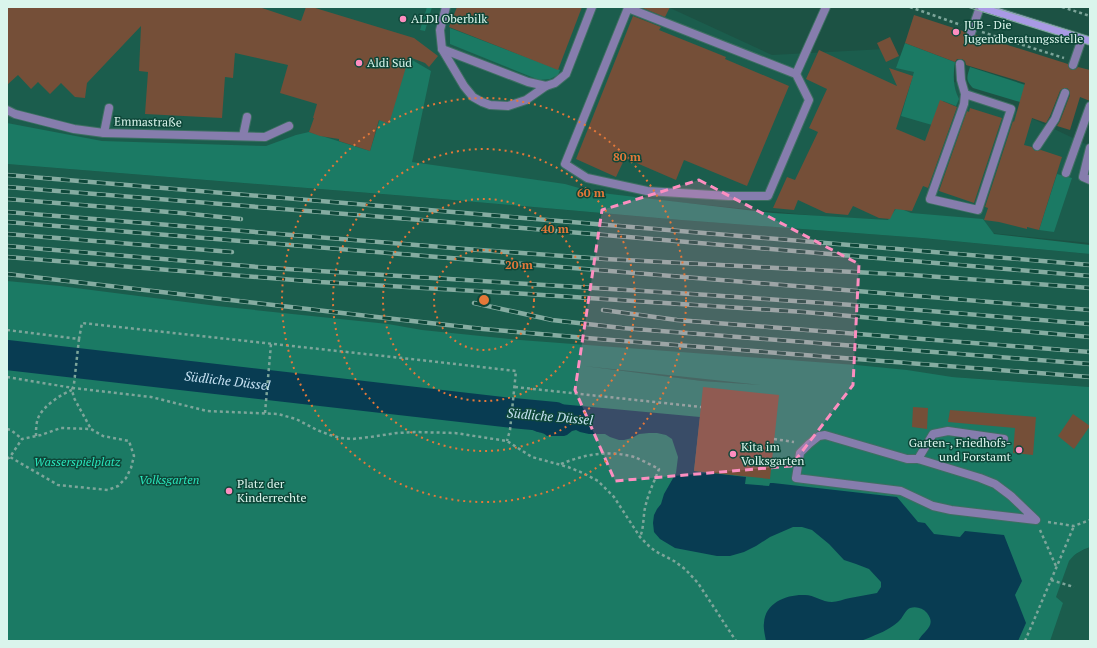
<svg xmlns="http://www.w3.org/2000/svg" width="1097" height="648" viewBox="0 0 1097 648" font-family="'PT Serif',serif">
	<rect width="100%" height="100%" fill="#1c5244"/>
	<g fill="#1b5d4d">
		<polygon points="7,7 668,7 772,55 885,49 1090,146 1090,243 413,176 7,148"/>
		<polygon points="7,164 407,196 681,220 922,238 1090,254 1090,387 952,377 780,387 702,381 536,361 7,301"/>
		<polygon points="1090,547 1090,641 1039,641 1069,560 1073,556 1081,551"/>
	</g>
	<g fill="#1b7a64" fill-rule="evenodd">
		<polygon points="427,7 432,7 425,31 420,30"/>
		<polygon points="450,28 489,43 560,70 558,75 550,79 539,80 450,44"/>
		<path d="M905,43L955,62C953,76 953,87 959,99L956,106L943,101L932,125L901,116L914,72L896,68Z"/>
		<polygon points="400,53 431,71 412,162 565,184 593,192 773,213 888,220 897,207 911,213 983,219 994,234 1090,245 1090,254 922,238 681,220 407,196 7,164 7,123 102,141 266,146 296,135 309,132 370,151"/>
		<path d="M970,67L1041,90L1020,102L973,88C965,80 967,77 970,67Z"/>
		<polygon points="1057,174 1072,178 1054,232 1039,230"/>
		<path d="M7,281L60,286L217,306L388,324L422,330L520,340L856,365L907,370L952,377L1090,387V547C1082,550 1075,553 1069,561L1056,597L1063,603L1050,641H7ZM584,366L761,385L702,381Z"/>
	</g>
	<path fill="#083c52" d="M516,400L700,417L694,471L746,477L745,484L769,486L770,483H773L897,497L918,522L925,523L934,534L960,537L965,531L1004,535L1022,581L1015,595L1026,623L1018,641H918C924,630 937,626 927,613C923,608 916,606 910,608C905,610 903,618 898,622C889,630 878,634 866,639C857,643 844,641 833,641C811,641 788,641 766,641C765,635 763,628 764,623C765,602 788,594 805,595C814,595 822,602 832,602C837,602 844,599 850,598C859,596 868,595 877,593L881,587V582L869,569L856,564L844,560L829,544L812,530L802,527H793L770,537L756,546L744,552L730,556H717L675,548L660,539L654,532L653,523L654,515L657,509L661,504L664,494L676,473L678,457L672,439L666,435L657,433H649L639,434L632,438L624,440H619L610,437L605,434H589L580,432L576,430L572,431L567,435L564,436H547C543,432 539,433 535,431C528,428 521,425 514,422Z"/>
	<g fill="none" stroke-linecap="round" stroke-linejoin="round">
		<path stroke="#083c52" stroke-width="30" id="s1" d="M7,355L512,413L555,417"/>
	</g>
	<g fill="#754f38">
		<polygon points="7,7 259,7 301,21 306,7 312,7 414,38 438,56 429,67 425,63 409,57 389,124 379,120 370,151 339,141 339,139 320,136 309,132 314,118 313,118 317,104 280,93 288,65 235,53 233,78 225,77 222,118 145,114 148,72 139,71 141,26 87,83 85,98 75,97 61,83 50,94 38,82 31,89 18,75 7,85"/>
		<polygon points="457,7 582,7 558,70 449,27"/>
		<polygon points="640,7 670,7 665,17"/>
		<polygon points="914,15 966,32 967,36 970,38 974,37 976,35 1068,64 1069,68 1072,70 1076,69 1078,67 1090,70 1090,101 1080,97 1070,130 1057,126 1060,121 1070,95 1069,90 1067,88 1062,89 1060,91 1050,116 1046,123 1032,118 1024,145 1032,147 1034,150 1036,151 1041,150 1062,157 1039,230 1027,227 1027,229 999,222 984,220 988,208 985,207 1013,121 1014,122 1025,83 966,65 965,61 962,59 957,59 955,62 905,43"/>
		<polygon points="633,16 661,27 659,30 726,57 725,59 789,86 747,186 684,160 676,180 625,158 616,177 576,159"/>
		<polygon points="890,37 899,56 886,62 877,43"/>
		<polygon points="819,50 897,86 889,68 913,76 896,129 925,141 940,100 957,107 928,188 923,186 912,211 895,209 890,219 879,218 853,206 848,215 826,213 798,200 794,210 773,208 787,177 795,180 818,132 809,128 827,89 806,79"/>
		<polygon points="970,108 1002,118 974,203 939,191 967,111 969,112"/>
		<polygon points="703,387 779,395 770,479 694,471"/>
		<polygon points="913,407 928,408 927,429 912,427"/>
		<polygon points="950,410 1036,417 1033,455 1013,453 1015,428 948,422"/>
		<polygon points="1073,414 1090,426 1074,449 1058,436"/>
	</g>
	<g fill="none" stroke-linecap="round" stroke-linejoin="round">
		<g stroke="#3e6f62" stroke-width="10">
			<g id="lane">
				<polyline points="446,7 440,30 442,49 464,86 473,97 482,102 490,105 508,106 526,100 546,86"/>
				<polygon points="628,8 796,74 809,100 768,196 729,196 647,191 587,178 565,164"/>
				<polyline points="971,33 980,7"/>
				<polyline points="442,49 528,82 546,86 555,83 566,74 592,7"/>
				<polyline points="960,64 961,80 965,94 1011,109 978,210 930,199 964,104 965,94"/>
				<polyline points="1073,65 1082,39"/>
				<polyline points="796,74 826,7"/>
				<polyline points="104,133 109,108"/>
				<polyline points="243,136 247,117"/>
				<polyline points="1037,146 1055,119 1065,93"/>
				<polyline points="1090,148 1083,177 1090,180"/>
				<polyline points="1066,173 1090,106"/>
				<polygon points="825,435 907,459 918,459 980,478 995,484 1011,496 1036,520 951,510 933,506 901,491 796,478 800,453 809,444 819,436"/>
				<polyline points="918,459 933,434 948,431 1004,439"/>
			</g>
		</g>
		<g stroke="#3e6f62" stroke-width="10">
			<polyline id="street" points="7,110 15,114 74,129 104,133 265,137 289,126"/>
		</g>
		<g stroke="#3e6f62" stroke-width="10">
			<polyline id="secondary" points="982,7 1090,41"/>
		</g>
		<g stroke="#7da59a" stroke-width="2.5" stroke-dasharray="3 3" stroke-linecap="butt">
			<polyline points="910,7 961,25"/>
			<polyline points="1062,7 1090,16"/>
			<polyline points="982,32 1064,58"/>
			<polyline points="7,330 79,339 82,323 429,361 516,371 510,430 507,441"/>
			<polyline points="79,339 74,384 72,390 74,398 91,429"/>
			<polyline points="7,377 73,388 151,397 207,411 278,414 296,419 317,430 330,435 341,438 352,439 370,437 397,433 415,432 455,433 507,441 532,457 568,467 583,473 598,481 614,497 640,537 649,546 655,551 674,561 685,569 698,583 736,641"/>
			<polyline points="515,387 701,407"/>
			<polyline points="265,413 271,344"/>
			<polyline points="7,429 11,430 22,439"/>
			<path d="M36,436C36,429 36,422 39,416C44,406 61,394 72,390"/>
			<polyline points="774,439 794,442"/>
			<polyline points="7,459 10,457 22,439 41,435 61,428 91,429 103,436 129,441 134,456 131,468 126,478 118,486 108,490 58,485 10,457"/>
			<path d="M561,464C585,454 609,450 634,457C642,460 651,465 659,469C654,482 648,494 645,508C643,517 644,528 640,537"/>
			<polyline points="1048,522 1074,526 1090,520"/>
			<polyline points="1040,530 1056,566"/>
			<polyline points="1051,580 1074,587"/>
			<polyline points="1025,641 1074,526"/>
		</g>
		<use href="#lane" stroke="#867dad" stroke-width="8"/>
		<use href="#street" stroke="#867dad" stroke-width="8"/>
		<use href="#secondary" stroke="#a99ae5" stroke-width="8"/>
		<g stroke="#85aca1" stroke-width="1">
			<polyline points="967,7 1090,45"/>
			<polyline points="992,7 1090,37"/>
		</g>
		<g stroke="#85aca1" stroke-width="4.5">
			<g id="rail">
				<polyline points="7,175 1090,265"/>
				<polyline points="7,187 510,227 1090,276"/>
				<polyline points="7,199 181,213 241,219"/>
				<polyline points="7,212 466,249 605,259 912,275 1090,288"/>
				<polyline points="7,222 1090,310"/>
				<polyline points="7,234 232,252"/>
				<polyline points="7,246 270,268 708,295 881,307 1090,324"/>
				<polyline points="7,257 320,282 512,293 804,312 1090,337"/>
				<polyline points="7,274 368,316 483,329 598,339 1090,377"/>
				<polyline points="474,303 552,320 622,328 1090,364"/>
				<polyline points="603,310 677,320 1090,352"/>
			</g>
		</g>
		<use href="#rail" stroke="#0e4739" stroke-width="3" stroke-dasharray="9" stroke-linecap="butt"/>
	</g>
	<path fill="#fd8ec0" fill-opacity="0.2" stroke="#fd8ec0" stroke-width="3" stroke-dasharray="8 5" stroke-linejoin="round" d="M699,180L859,264L853,385L791,466L615,481L575,390L602,210Z"/>
	<g fill="none" stroke="#e57839" stroke-width="2" stroke-dasharray="2 4">
		<circle cx="484" cy="300" r="50"/>
		<circle cx="484" cy="300" r="101"/>
		<circle cx="484" cy="300" r="151"/>
		<circle cx="484" cy="300" r="202"/>
	</g>
	<g fill="#fd8ec0" stroke="#0e4739" stroke-width="1.5">
		<circle cx="403" cy="19" r="4"/>
		<circle cx="956" cy="32" r="4"/>
		<circle cx="359" cy="63" r="4"/>
		<circle cx="1019" cy="450" r="4"/>
		<circle cx="733" cy="454" r="4"/>
		<circle cx="229" cy="491" r="4"/>
	</g>
	<g text-anchor="middle" stroke-width="3" stroke-linejoin="round" paint-order="stroke">
		<g font-size="12" fill="#daf5ec" stroke="#0e4739" text-anchor="start">
			<text x="411" y="23">ALDI Oberbilk</text>
			<text x="964" y="29">JUB - Die<tspan x="964" dy="14">Jugendberatungsstelle</tspan></text>
			<text x="367" y="67">Aldi Süd</text>
			<text x="1011" y="447" text-anchor="end">Garten-, Friedhofs-<tspan x="1011" dy="14">und Forstamt</tspan></text>
			<text x="741" y="451">Kita im<tspan x="741" dy="14">Volksgarten</tspan></text>
			<text x="237" y="488">Platz der<tspan x="237" dy="14">Kinderrechte</tspan></text>
		</g>
		<g font-size="12" fill="#daf5ec" stroke="#0e4739">
			<text transform="translate(148 122) rotate(1)" y="4">Emmastraße</text>
		</g>
		<g font-size="12" font-style="italic" fill="#29e4ba" stroke="#0e4739">
			<text x="77" y="466">Wasserspielplatz</text>
			<text x="169" y="484">Volksgarten</text>
		</g>
		<g font-size="13" font-style="italic" fill="#c6e2f3" stroke="#0e4739">
			<text dy="5" stroke="none"><textPath href="#s1" startOffset="222">Südliche Düssel</textPath></text>
			<text transform="translate(550 416) rotate(5)" y="5">Südliche Düssel</text>
		</g>
	</g>
	<circle cx="484" cy="300" r="6" fill="#e57839" stroke="#0e4739" stroke-width="2"/>
	<g font-size="12" text-anchor="middle" font-weight="bold" fill="#e57839" stroke="#0e4739" stroke-width="3" stroke-linejoin="round" paint-order="stroke">
		<text x="627" y="161">80 m</text>
		<text x="591" y="197">60 m</text>
		<text x="555" y="233">40 m</text>
		<text x="519" y="269">20 m</text>
	</g>
	<rect width="1097" height="648" fill="none" stroke="#daf5ec" stroke-width="16"/>
</svg>
